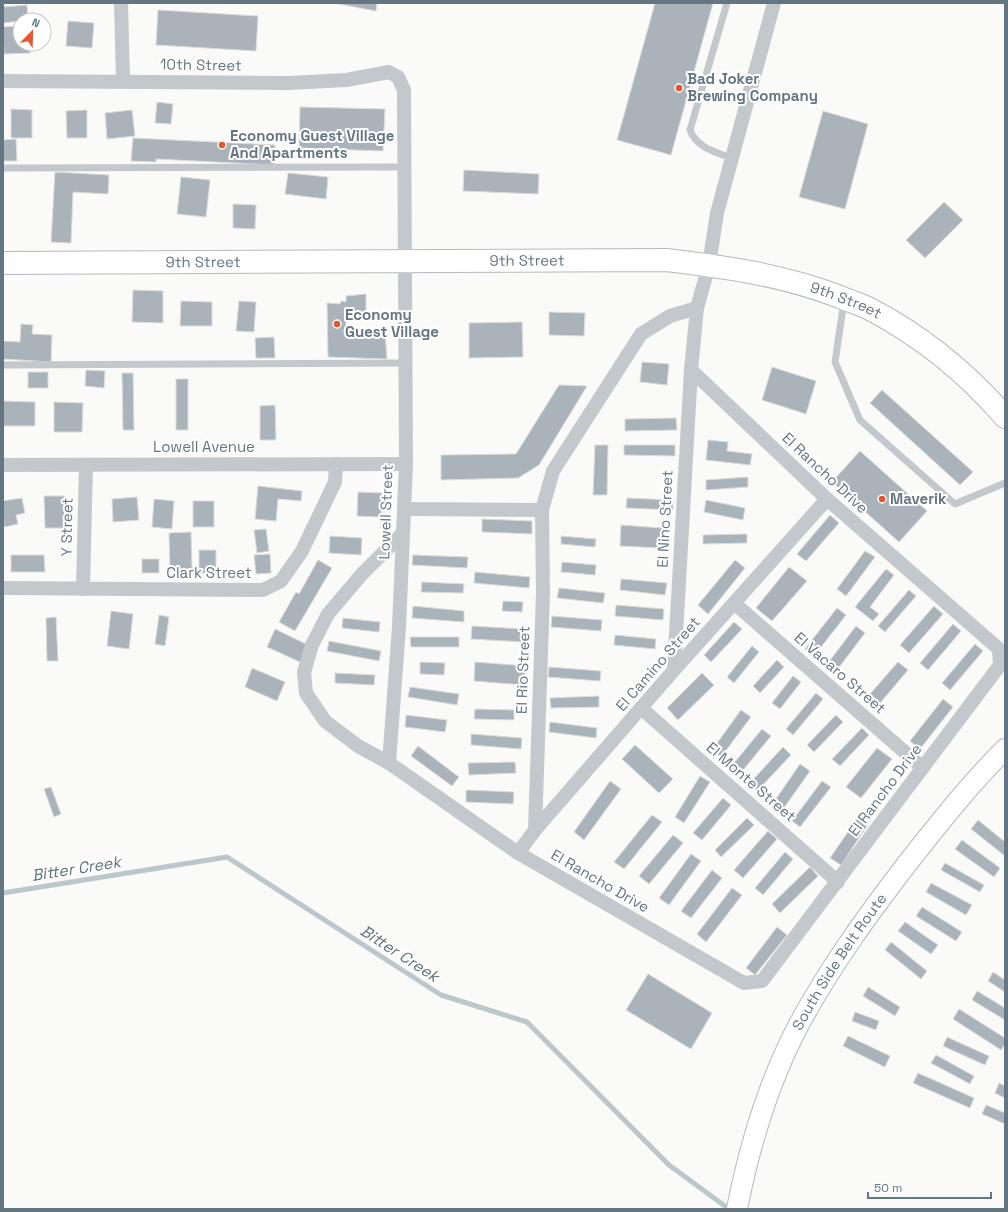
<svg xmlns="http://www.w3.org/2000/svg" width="1008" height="1212" viewBox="0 0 1008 1212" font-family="'Space Grotesk',sans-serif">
	<rect width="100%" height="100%" fill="#fafaf8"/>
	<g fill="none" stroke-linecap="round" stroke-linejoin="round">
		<polyline stroke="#bbc7cb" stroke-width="5" points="3,893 227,857 441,995 527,1022 669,1165 729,1209"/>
	</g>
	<g fill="#aab3b9" stroke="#dcdcda">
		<polygon points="340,3 377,3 376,11 339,4"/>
		<polygon points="655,3 713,3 671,155 617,140"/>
		<polygon points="27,5 28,20 3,23 3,7"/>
		<polygon points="158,10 258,16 256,51 156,45"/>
		<polygon points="68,21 94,23 92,48 66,46"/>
		<polygon points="20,26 20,44 30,44 30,53 4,54 3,27"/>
		<polygon points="157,102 173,104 171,124 155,123"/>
		<polygon points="300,107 385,109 383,151 299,148"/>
		<polygon points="11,109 32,110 32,138 11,138"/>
		<polygon points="87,110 87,138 67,138 66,111"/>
		<polygon points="132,110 135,136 107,139 105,113"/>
		<polygon points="823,111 868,124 845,209 799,197"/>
		<polygon points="133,138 275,145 274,165 156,159 156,162 131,161"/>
		<polygon points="16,139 17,161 3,161 3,140"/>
		<polygon points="464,170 539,174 538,194 463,191"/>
		<polygon points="55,172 109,175 108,194 73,192 71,243 51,242"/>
		<polygon points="288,173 328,177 326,199 285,194"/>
		<polygon points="181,177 210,180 206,217 177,214"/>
		<polygon points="944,202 963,220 925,258 906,240"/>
		<polygon points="233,204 256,205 255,229 233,228"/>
		<polygon points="133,290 163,291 163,323 132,322"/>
		<polygon points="366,294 366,318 346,319 346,330 385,331 387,359 328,357 327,303 340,304 341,301 346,302 346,296"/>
		<polygon points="181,301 212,302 212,326 180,326"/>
		<polygon points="239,301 256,302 254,332 236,331"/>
		<polygon points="549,312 585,313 584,336 549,335"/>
		<polygon points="522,322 523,357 469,358 469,323"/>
		<polygon points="21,324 33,325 32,334 52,335 51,362 3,359 3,341 20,342"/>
		<polygon points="274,337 275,358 256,358 255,338"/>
		<polygon points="642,362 669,364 667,385 640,382"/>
		<polygon points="772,367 816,381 806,414 762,400"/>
		<polygon points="86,370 105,371 104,388 85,386"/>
		<rect x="28" y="372" width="20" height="16"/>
		<polygon points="122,373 133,373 134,430 123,430"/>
		<rect x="176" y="379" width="12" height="51"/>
		<polygon points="559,385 587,386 539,465 518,478 441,480 441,455 516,454"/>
		<polygon points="882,390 973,472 960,485 870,403"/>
		<polygon points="3,401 35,402 35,426 3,426"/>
		<polygon points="54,402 83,403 82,432 54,432"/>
		<polygon points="275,405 276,440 260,440 260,406"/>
		<polygon points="676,418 677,430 625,431 625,419"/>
		<polygon points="708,440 728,442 727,451 752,454 750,465 706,460"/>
		<polygon points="595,445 608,445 607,495 593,495"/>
		<polygon points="624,445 675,445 675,456 624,455"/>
		<polygon points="860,451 927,511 899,542 832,482"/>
		<polygon points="748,477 748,487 706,490 706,480"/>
		<polygon points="258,486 302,491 301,501 278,499 276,521 255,519"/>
		<polygon points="358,492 382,493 381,517 357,516"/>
		<polygon points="44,496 65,496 66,528 45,528"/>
		<polygon points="137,497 139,520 113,522 112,499"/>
		<polygon points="22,498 25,513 16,515 18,524 4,527 3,501"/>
		<polygon points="627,498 673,500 673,510 626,508"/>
		<polygon points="154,499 174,501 172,529 152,527"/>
		<polygon points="706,500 745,508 743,520 704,512"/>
		<rect x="193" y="501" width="21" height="26"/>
		<polygon points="830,515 839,523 806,561 797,554"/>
		<polygon points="482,519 532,521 532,534 482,532"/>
		<polygon points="621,525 662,528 661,548 620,546"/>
		<polygon points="266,529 269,551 257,553 254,530"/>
		<polygon points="191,532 192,569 170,569 169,533"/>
		<polygon points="747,534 747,543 703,544 703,535"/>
		<polygon points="330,536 362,538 361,555 329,553"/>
		<polygon points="561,536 596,539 595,547 561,544"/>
		<rect x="199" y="550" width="17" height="23"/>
		<polygon points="865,551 875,557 846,596 837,589"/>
		<polygon points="270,554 271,573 256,574 254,555"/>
		<polygon points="11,555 44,555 45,572 11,572"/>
		<polygon points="413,555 468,557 467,568 412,565"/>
		<rect x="142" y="559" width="17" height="14"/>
		<polygon points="318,560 332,568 295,631 279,622 296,592 299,594"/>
		<polygon points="735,560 745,568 708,614 698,605"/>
		<polygon points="562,562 596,565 595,575 561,572"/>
		<polygon points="789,567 807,581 772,621 756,608"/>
		<polygon points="886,569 894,575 870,607 879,614 873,621 855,607"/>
		<polygon points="475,572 530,577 529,588 474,583"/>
		<polygon points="621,579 667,583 665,595 620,590"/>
		<polygon points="422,582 464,584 463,593 421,592"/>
		<polygon points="559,588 605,593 603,603 557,598"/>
		<polygon points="909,590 916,596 885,632 878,626"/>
		<polygon points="503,601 523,602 522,612 502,611"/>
		<polygon points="616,605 664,609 663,620 615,616"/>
		<polygon points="413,606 464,611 464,622 412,618"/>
		<polygon points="934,606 943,614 909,653 900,645"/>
		<polygon points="837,608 846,615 814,656 805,649"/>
		<polygon points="111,611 133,614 129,649 107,646"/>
		<polygon points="159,615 169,617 165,646 155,644"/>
		<polygon points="552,616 602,620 601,631 551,627"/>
		<polygon points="56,617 58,661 47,661 46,618"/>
		<polygon points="343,618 380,622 379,632 342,628"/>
		<polygon points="734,622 742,629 711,662 704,655"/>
		<polygon points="953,624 961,631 928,670 920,663"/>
		<polygon points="472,626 524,629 524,642 471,639"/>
		<polygon points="856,626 865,633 834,674 825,667"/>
		<polygon points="275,629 308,645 300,662 267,647"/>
		<polygon points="615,635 656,639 655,649 614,645"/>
		<polygon points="410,637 459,637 459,647 411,647"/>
		<polygon points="329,641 381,651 379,661 327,651"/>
		<polygon points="975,644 983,651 950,690 942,683"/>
		<polygon points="752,646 759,652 734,683 727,677"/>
		<polygon points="777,660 784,667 760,693 753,686"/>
		<polygon points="420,662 445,663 444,675 420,674"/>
		<polygon points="475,662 526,666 524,685 474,681"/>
		<polygon points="898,662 908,670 880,703 870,694"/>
		<polygon points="549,667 601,671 600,681 548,677"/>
		<polygon points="252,668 285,682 277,701 245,687"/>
		<polygon points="335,673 375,675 374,685 335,683"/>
		<polygon points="702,673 714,685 678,720 667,708"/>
		<polygon points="793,676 801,682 780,709 772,703"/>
		<polygon points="410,687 459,694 457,705 408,697"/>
		<polygon points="816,693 823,699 793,735 786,729"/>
		<polygon points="599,696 599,707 551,708 550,698"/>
		<polygon points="943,699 953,707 920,749 910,741"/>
		<polygon points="475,709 514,710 514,720 474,719"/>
		<polygon points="741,710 751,717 721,757 712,750"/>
		<polygon points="406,715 447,720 445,732 405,727"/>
		<polygon points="836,715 843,722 814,752 807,745"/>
		<polygon points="550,722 597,728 596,738 549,732"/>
		<polygon points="862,728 869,735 840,766 832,759"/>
		<polygon points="762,729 771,736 739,775 730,768"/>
		<polygon points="471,734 522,738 521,749 471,745"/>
		<polygon points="635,745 673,779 659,793 622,759"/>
		<polygon points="418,746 459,777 452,786 411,756"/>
		<polygon points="783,747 791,755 757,791 749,784"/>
		<polygon points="877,748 892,759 861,798 846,787"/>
		<polygon points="515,762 516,773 469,775 468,763"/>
		<polygon points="800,764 810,771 781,812 771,806"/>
		<polygon points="700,776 710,782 684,823 675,817"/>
		<polygon points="610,781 621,789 584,840 574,832"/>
		<polygon points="822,781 831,787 800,827 792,821"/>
		<polygon points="51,787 61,814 54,817 44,789"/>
		<polygon points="466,790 514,792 513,804 466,802"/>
		<polygon points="723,798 731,805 702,840 693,833"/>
		<polygon points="652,815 662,822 624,869 614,862"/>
		<polygon points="859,816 869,823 841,865 830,858"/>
		<polygon points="747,818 754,825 721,857 715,850"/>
		<polygon points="978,820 1005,842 1005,856 971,829"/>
		<polygon points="768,831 777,839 743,878 734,870"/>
		<polygon points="673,835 683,843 649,884 639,876"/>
		<polygon points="962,840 1000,868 994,877 955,849"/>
		<polygon points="785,852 793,859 763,895 755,888"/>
		<polygon points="691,854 701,861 669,905 659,898"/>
		<polygon points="945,863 984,885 980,892 941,870"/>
		<polygon points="810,867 818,876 780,913 772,904"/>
		<polygon points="712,870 722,878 691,918 681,911"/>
		<polygon points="931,883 972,905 966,915 926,892"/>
		<polygon points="732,888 742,895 706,942 697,934"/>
		<polygon points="922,907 962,932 956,941 916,916"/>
		<polygon points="905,922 938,945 931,954 898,931"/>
		<polygon points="777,927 787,935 755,975 746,968"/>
		<polygon points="891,942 927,971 921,979 885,950"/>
		<polygon points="993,972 1005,980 1005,992 988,981"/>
		<polygon points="648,974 712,1013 691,1049 626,1010"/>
		<polygon points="868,987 900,1007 895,1016 863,996"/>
		<polygon points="977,991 1005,1008 1005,1020 972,1000"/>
		<polygon points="959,1009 1005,1038 1005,1044 1001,1050 953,1019"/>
		<polygon points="855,1012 879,1021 876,1030 852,1021"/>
		<polygon points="848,1036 890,1056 885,1067 843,1046"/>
		<polygon points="947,1037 989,1056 985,1065 943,1046"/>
		<polygon points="936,1055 974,1076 970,1084 931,1063"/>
		<polygon points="918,1073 974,1098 970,1108 913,1083"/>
		<polygon points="999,1083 1005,1086 1005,1098 995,1093"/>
		<polygon points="986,1105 1005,1113 1005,1124 982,1114"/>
	</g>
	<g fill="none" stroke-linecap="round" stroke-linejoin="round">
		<g stroke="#b3babf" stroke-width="22">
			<g id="secondary">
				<path id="s1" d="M737,1209C749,1148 768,1084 797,1028C829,968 869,913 910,860C940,822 970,784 1005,749"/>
			</g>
		</g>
		<g stroke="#b5babe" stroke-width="24">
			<g id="primary">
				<path id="s2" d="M3,263L666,260C726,267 784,275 840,297C849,301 860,304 868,308C920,335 967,373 1005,417"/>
			</g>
		</g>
		<g stroke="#c3c8cc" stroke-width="7">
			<path d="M727,3L690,130C696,147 715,152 731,158"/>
			<polyline points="3,168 404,167"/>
			<polyline points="844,301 835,362 860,420 955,504 1005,483"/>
			<polyline points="3,365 405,363"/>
		</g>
		<g stroke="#c3c8cc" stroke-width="14">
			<polyline points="121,3 123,81"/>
			<polyline points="3,81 289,83 346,80 389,72 398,77 404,90 406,464 399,627 389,763"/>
			<polyline points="3,465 406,464"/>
			<polyline points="404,509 542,510"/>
			<polyline points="403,533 362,574 328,614 312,645 304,672 306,693 325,721 358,746 389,763 518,853 744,983 762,981 1000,665 999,649 827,499 691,370 697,308 709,265 717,213 774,3"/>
			<polyline points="3,588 263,590 281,581 302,551 335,482 336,464"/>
			<polyline points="83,589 86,465"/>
			<polyline points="734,603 923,768"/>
			<polyline points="674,670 691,370"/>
			<polyline points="641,708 838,882"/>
			<polyline points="535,830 543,593 542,510 553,471 641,334 670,316 697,308"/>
			<polyline points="518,853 535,830 674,670 827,499"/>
		</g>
		<use href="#secondary" stroke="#fff" stroke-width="20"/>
		<use href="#primary" stroke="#fff" stroke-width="22"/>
	</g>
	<g fill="#e4572e" stroke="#fff" stroke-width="1.5">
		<circle cx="679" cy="88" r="4"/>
		<circle cx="222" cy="145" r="4"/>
		<circle cx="337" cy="324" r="4"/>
		<circle cx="882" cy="499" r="4"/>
	</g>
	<g text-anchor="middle" stroke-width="4" stroke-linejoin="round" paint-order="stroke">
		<g font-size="15" fill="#657683" stroke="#fff">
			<text transform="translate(201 65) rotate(1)" y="5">10th Street</text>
			<text dy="5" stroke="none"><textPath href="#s2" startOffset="524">9th Street</textPath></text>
			<text dy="5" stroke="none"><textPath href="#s2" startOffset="200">9th Street</textPath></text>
			<text dy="5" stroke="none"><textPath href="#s2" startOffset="848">9th Street</textPath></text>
			<text x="204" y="452">Lowell Avenue</text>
			<text transform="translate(825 473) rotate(43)" y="5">El Rancho Drive</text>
			<text transform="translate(386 512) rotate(-88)" y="5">Lowell Street</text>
			<text transform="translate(665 519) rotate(-87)" y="5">El Nino Street</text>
			<text transform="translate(67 527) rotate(-89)" y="5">Y Street</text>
			<text x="209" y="578">Clark Street</text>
			<text transform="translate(658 664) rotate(-49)" y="5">El Camino Street</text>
			<text transform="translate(523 670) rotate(-88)" y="5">El Rio Street</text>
			<text transform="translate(840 673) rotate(41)" y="5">El Vacaro Street</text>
			<text transform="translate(751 782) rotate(41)" y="5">El Monte Street</text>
			<text transform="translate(885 790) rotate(-53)" y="5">El Rancho Drive</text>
			<text transform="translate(600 881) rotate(30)" y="5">El Rancho Drive</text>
			<text dy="5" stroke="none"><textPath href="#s1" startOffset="270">South Side Belt Route</textPath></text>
		</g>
		<g font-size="15" font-weight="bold" fill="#657683" stroke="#fff" text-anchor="start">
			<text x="687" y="84">Bad Joker<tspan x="687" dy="17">Brewing Company</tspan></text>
			<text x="230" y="141">Economy Guest Village<tspan x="230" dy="17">And Apartments</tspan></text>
			<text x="345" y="320">Economy<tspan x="345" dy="17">Guest Village</tspan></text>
			<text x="890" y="504">Maverik</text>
		</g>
		<g font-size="16" font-style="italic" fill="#60757c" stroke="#fff">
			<text transform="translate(76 868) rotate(-9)" y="6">Bitter Creek</text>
			<text transform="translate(400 953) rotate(33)" y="6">Bitter Creek</text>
		</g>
	</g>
	<rect width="1008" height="1212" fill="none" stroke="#657683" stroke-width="8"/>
	<g transform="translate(32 32) rotate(23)"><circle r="19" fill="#ffffff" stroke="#c1c8cd"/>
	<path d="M0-3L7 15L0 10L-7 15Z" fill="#e4572e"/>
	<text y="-6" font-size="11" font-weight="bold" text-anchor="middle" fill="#657683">N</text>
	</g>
	<path d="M868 1192v6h123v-6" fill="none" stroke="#657683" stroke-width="2"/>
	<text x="874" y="1192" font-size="12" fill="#657683" stroke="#ffffff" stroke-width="3" paint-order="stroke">50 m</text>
</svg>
